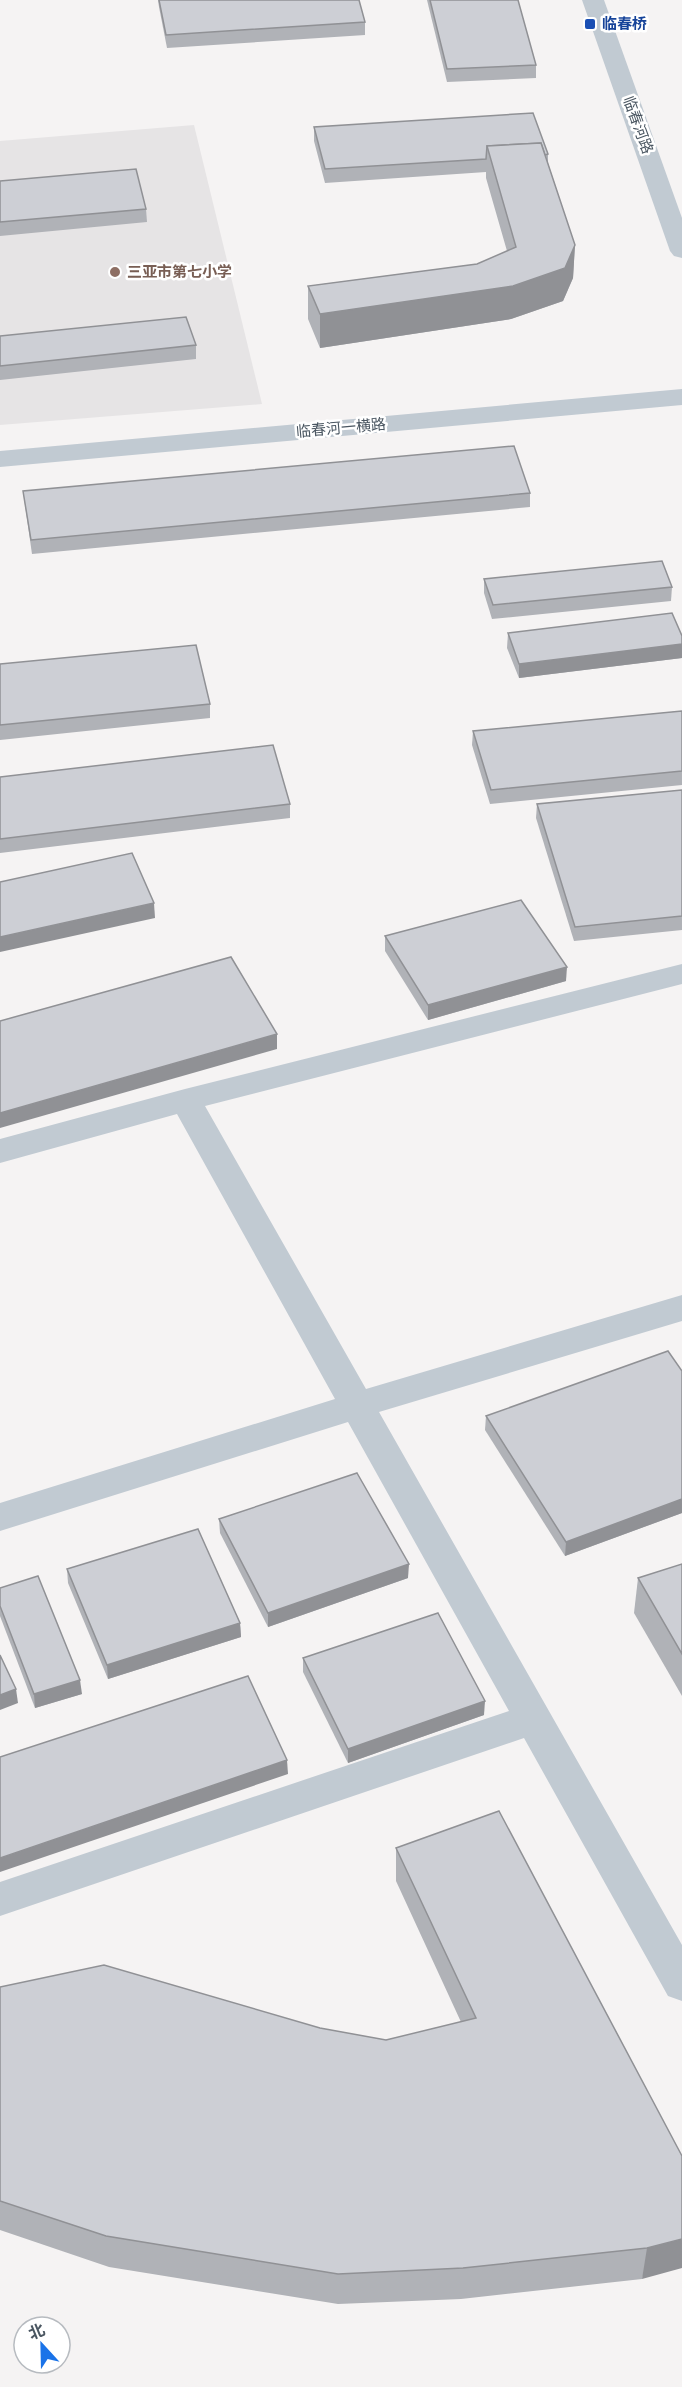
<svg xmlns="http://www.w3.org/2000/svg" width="682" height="2387" viewBox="0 0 682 2387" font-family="Commissioner,'Noto Sans SC',sans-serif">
	<rect width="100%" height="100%" fill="#f5f3f3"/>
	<polygon fill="#e6e4e5" points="194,125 262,404 0,425 0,141"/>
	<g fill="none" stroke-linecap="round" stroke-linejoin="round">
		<g fill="#c1cad2" fill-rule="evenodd">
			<polygon points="582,0 604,0 682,218 682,258 674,256 670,251"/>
			<polygon points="682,389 682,405 0,467 0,451"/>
			<polygon points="682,964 682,984 205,1106 366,1389 682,1295 682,1321 379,1412 682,1945 682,2001 668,1996 524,1738 0,1916 0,1882 509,1711 348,1422 0,1531 0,1503 335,1399 177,1114 0,1163 0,1139 185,1089"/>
		</g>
	</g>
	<g fill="#b0b2b7">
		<polygon points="158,0 359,0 365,22 365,35 167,48 159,7"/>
		<polygon points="427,0 518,0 536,65 536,78 447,82"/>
		<polygon points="314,127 548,154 548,163 575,245 573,278 563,301 511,319 320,348 308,319 308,286 477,264 507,251 486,178 486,172 325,183 314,141"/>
		<polygon points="0,181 146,209 147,222 0,236"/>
		<polygon points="0,336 196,345 196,359 0,380"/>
		<polygon points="23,491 530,493 530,507 32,554"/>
		<polygon points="484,579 672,587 671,601 492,619 484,593"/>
		<polygon points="508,633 682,636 682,658 519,678 507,648"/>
		<polygon points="0,664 210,704 210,718 0,740"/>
		<polygon points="682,711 682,785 490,804 472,745 473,731"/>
		<polygon points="0,777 290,804 290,818 0,853"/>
		<polygon points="682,790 682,930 574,941 536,818 537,804"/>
		<polygon points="385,936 566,981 428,1020 385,951"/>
		<polygon points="682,1371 682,1513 565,1556 485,1430 486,1416"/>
		<polygon points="219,1519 408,1578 268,1627 220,1533"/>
		<polygon points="682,1564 682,1696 634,1613 638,1578"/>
		<polygon points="67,1569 240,1623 241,1637 108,1679 68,1583"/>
		<polygon points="0,1588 82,1694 35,1708 0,1616"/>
		<polygon points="303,1658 484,1715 348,1763 303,1672"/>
		<polygon points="396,1848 682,2156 642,2279 461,2299 338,2304 109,2267 0,2230 0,1987 320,2028 386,2040 461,2022 396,1881"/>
	</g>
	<g fill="#909195">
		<polygon points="575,245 573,278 563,301 511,319 320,348 320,314"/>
		<polygon points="682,644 682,658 519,678 519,664"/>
		<polygon points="154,903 155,918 0,952 0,937"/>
		<polygon points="567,967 566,981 428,1020 428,1005"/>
		<polygon points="277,1034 277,1049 0,1128 0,1113"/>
		<polygon points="682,1499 682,1513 565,1556 566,1542"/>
		<polygon points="409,1564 408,1578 268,1627 268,1613"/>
		<polygon points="240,1623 241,1637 108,1679 107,1665"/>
		<polygon points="80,1680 82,1694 35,1708 34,1694"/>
		<polygon points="16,1689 18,1703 0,1710 0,1695"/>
		<polygon points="485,1701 484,1715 348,1763 348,1749"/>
		<polygon points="287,1760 288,1774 0,1872 0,1858"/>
		<polygon points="682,2239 682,2268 642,2279 647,2248"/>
	</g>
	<g fill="#cdcfd5" stroke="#909195" stroke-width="1.5">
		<polygon points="159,0 359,0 365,22 166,35"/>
		<polygon points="430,0 518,0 536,65 447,69"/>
		<polygon points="533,113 548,154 545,155 541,143 487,146 486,159 325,169 314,127"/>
		<polygon points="541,143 575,245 565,268 513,286 320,314 308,286 477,264 516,247 487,146"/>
		<polygon points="136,169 146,209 0,222 0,181"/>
		<polygon points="186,317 196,345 0,366 0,336"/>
		<polygon points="514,446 530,493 31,540 23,491"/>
		<polygon points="662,561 672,587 493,605 484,579"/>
		<polygon points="672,613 682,636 682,644 519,664 508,633"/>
		<polygon points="196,645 210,704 0,725 0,664"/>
		<polygon points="682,711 682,771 491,790 473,731"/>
		<polygon points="273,745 290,804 0,839 0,777"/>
		<polygon points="682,790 682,916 575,927 537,804"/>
		<polygon points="132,853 154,903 0,937 0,882"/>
		<polygon points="521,900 567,967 428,1005 385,936"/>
		<polygon points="231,957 277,1034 0,1113 0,1021"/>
		<polygon points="668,1351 682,1371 682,1499 566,1542 486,1416"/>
		<polygon points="357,1473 409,1564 268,1613 219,1519"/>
		<polygon points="198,1529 240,1623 107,1665 67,1569"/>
		<polygon points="682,1564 682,1654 638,1578"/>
		<polygon points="38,1576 80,1680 34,1694 0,1606 0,1588"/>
		<polygon points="438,1613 485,1701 348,1749 303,1658"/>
		<polygon points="0,1655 16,1689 0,1695"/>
		<polygon points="248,1676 287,1760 0,1858 0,1757"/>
		<polygon points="499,1811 682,2156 682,2239 647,2248 463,2268 338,2274 106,2236 0,2201 0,1987 104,1965 320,2028 386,2040 476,2018 396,1848"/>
	</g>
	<rect fill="#1a4fb4" stroke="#fff" stroke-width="2" x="584" y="18" width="12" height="12" rx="3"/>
	<circle fill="#8d6e63" stroke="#fff" stroke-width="2" cx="115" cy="272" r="6"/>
	<g text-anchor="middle" stroke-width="5" stroke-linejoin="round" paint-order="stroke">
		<g font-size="15" font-weight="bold" fill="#164399" stroke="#fff" text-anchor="start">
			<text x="602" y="29">临春桥</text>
		</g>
		<g font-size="15" fill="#4a5661" stroke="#fff">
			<text transform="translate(638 125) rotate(70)" y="5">临春河路</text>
			<text transform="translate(341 428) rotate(-5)" y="5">临春河一横路</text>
		</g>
		<g font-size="15" font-weight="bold" fill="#785e54" stroke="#fff" text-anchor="start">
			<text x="127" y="277">三亚市第七小学</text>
		</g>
	</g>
	<g transform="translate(42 2345) rotate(338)"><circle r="28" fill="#ffffff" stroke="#b7bbc0" stroke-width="1.5"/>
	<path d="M0-4.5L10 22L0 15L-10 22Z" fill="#1a73e8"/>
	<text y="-9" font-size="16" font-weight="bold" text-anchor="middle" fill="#4a5661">北</text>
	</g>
</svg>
